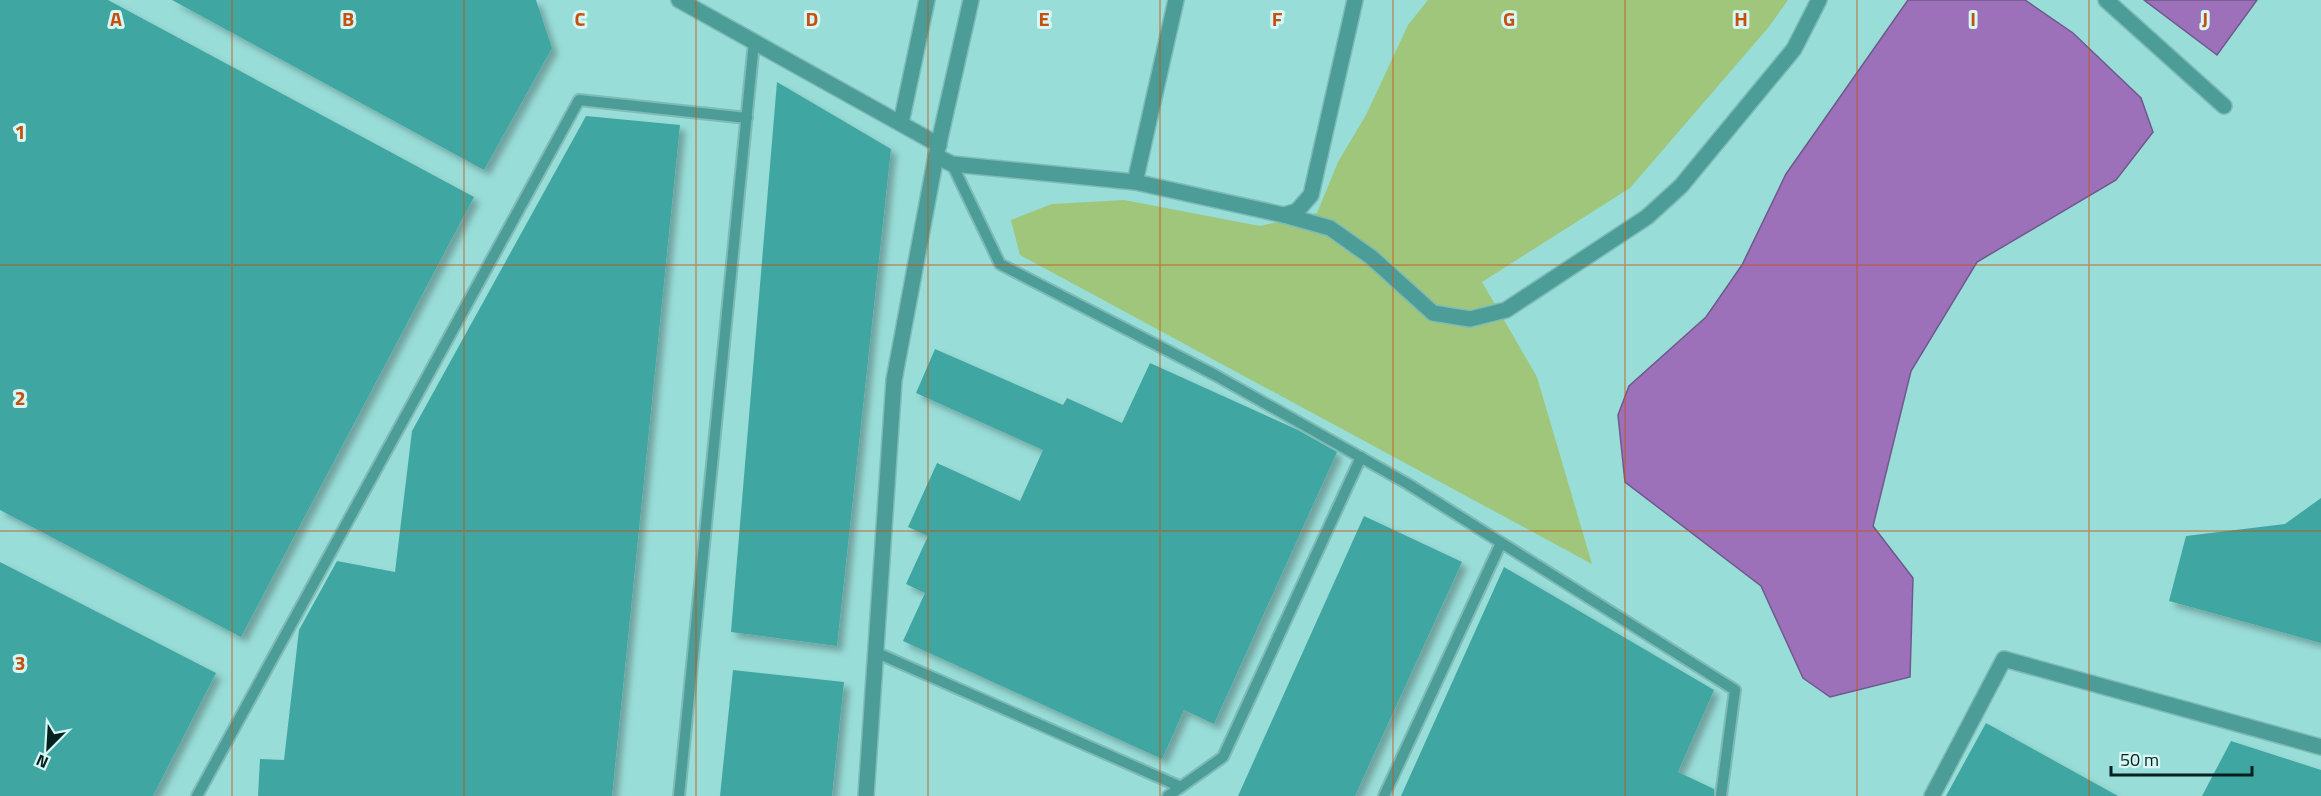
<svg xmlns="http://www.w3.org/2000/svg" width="2321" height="796" viewBox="0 0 2321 796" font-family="'Titillium Web',sans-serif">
	<defs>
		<filter id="shadow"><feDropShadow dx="5.5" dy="5.5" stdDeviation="3" flood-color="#0004"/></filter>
	</defs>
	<rect width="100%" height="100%" fill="#99ddd8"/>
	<polygon fill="#9fc67a" points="1428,0 1788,0 1768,28 1630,188 1482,282 1537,377 1592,564 1020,255 1011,220 1052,204 1124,200 1260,226 1317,213 1338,162 1366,115 1408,25"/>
	<g fill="#9d71ba" stroke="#6f598c" stroke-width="1.5">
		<polygon points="1908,0 2025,0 2073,33 2141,98 2153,132 2116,180 1977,262 1911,371 1873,526 1913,578 1910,677 1830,697 1803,678 1761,586 1625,482 1618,415 1629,386 1706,317 1742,265 1786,174"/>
		<polygon points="2144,0 2257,0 2217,55"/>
	</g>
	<g fill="#41a6a2" filter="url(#shadow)">
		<polygon points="0,0 108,0 474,197 241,637 0,510"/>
		<polygon points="172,0 536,0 552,48 484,170"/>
		<polygon points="777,82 891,149 837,646 731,632"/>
		<polygon points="586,116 680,125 612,796 258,796 260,759 284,760 299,630 337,561 395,572 412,431"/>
		<polygon points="935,349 1063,405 1067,398 1122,423 1150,363 1298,430 1337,452 1214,724 1184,710 1162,759 903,641 925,593 906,584 928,536 908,527 937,463 1020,501 1043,450 916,393"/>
		<polygon points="2321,498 2321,643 2169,601 2186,536 2285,524"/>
		<polygon points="1364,516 1462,562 1355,796 1238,796"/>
		<polygon points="0,562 216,673 153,796 0,796"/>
		<polygon points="1504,567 1714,690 1678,772 1714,789 1714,796 1401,796"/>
		<polygon points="733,670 844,682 832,796 720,796"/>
		<polygon points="1986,723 2118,796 1946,796"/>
		<polygon points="2231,741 2321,770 2321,796 2202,796"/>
	</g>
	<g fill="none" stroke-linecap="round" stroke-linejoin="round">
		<g stroke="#7ebbb7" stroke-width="14">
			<g id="service">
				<polyline points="952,164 1000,264 1215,375 1408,484 1735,690 1721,796"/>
				<polyline points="875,652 1181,787"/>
				<polyline points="197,796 579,100 747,118"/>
				<polyline points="679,796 754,42"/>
				<polyline points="1168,796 1223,757 1361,457"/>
				<polyline points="1384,796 1501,543"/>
			</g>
		</g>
		<g stroke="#7ebbb7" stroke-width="18">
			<g id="minor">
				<polyline points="679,0 939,145"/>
				<polyline points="2106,0 2224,106"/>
				<polyline points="901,123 927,0"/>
				<polyline points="936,156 952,164 1135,182 1284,215 1330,228 1371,257 1433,313 1470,319 1506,310 1647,217 1681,186 1794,49 1819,0"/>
				<polyline points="1135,182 1176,0"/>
				<polyline points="1284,215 1297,211 1311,195 1355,0"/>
				<polyline points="866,796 894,380 936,156 971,0"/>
				<polyline points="1932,796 2004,659 2321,747"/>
			</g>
		</g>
		<use href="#service" stroke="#4c9d98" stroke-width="10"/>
		<use href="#minor" stroke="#4c9d98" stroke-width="15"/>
	</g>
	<path fill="none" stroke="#c6500f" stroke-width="1.5" stroke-opacity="0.55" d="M232,0V796M464,0V796M696,0V796M928,0V796M1160,0V796M1393,0V796M1625,0V796M1857,0V796M2089,0V796M0,265H2321M0,531H2321"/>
	<g font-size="20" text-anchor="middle" font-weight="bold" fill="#c6500f" stroke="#d6f7f4" stroke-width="6" stroke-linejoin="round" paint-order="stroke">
		<text x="116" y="26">A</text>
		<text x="348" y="26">B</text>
		<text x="580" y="26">C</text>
		<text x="812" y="26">D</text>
		<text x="1044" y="26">E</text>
		<text x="1277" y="26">F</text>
		<text x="1509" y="26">G</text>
		<text x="1741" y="26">H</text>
		<text x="1973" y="26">I</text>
		<text x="2205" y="26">J</text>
		<text x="20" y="139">1</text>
		<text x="20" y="405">2</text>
		<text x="20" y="670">3</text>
	</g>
	<g transform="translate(48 748) rotate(204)" stroke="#d6f7f4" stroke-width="4.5" paint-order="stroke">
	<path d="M0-4.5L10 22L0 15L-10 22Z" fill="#04201f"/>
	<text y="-9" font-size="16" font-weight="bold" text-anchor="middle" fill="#04201f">N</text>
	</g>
	<path d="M2111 766v9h141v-9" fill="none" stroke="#04201f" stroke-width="3"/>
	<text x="2120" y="766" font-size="18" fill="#04201f" stroke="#d6f7f4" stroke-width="4.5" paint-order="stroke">50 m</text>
</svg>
